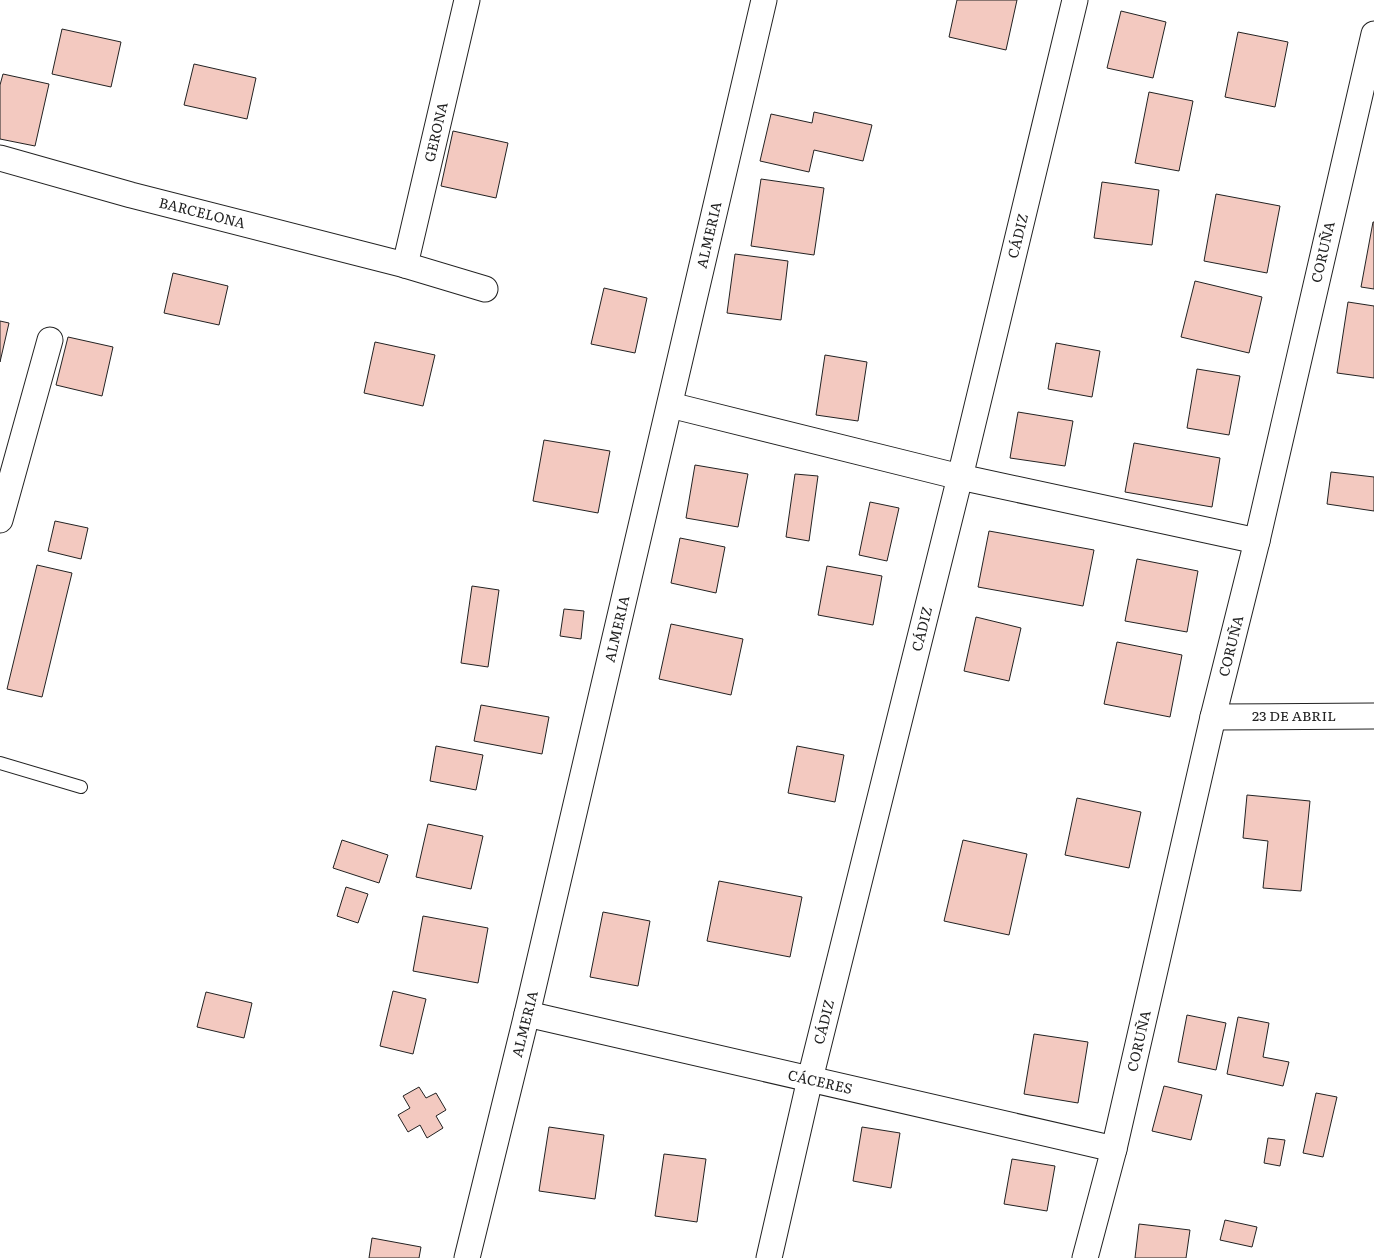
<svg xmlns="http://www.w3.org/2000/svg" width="1374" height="1258" viewBox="0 0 1374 1258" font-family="Literata,serif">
	<rect width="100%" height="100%" fill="#fff"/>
	<g fill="#f3c9c0" stroke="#222">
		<polygon points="957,0 1017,0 1006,50 949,37"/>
		<polygon points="1121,11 1166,22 1153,78 1107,68"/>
		<polygon points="62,29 121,42 111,87 52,74"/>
		<polygon points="1238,32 1288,42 1275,107 1225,97"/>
		<polygon points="194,64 256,78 247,119 184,105"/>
		<polygon points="3,74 49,84 35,146 0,139 0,85"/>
		<polygon points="1149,92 1193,101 1179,171 1135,163"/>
		<polygon points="814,112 872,125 863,161 814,150 809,172 760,161 771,114 812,123"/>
		<polygon points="453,131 508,143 496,198 441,186"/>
		<polygon points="761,179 824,188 814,255 751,246"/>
		<polygon points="1102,182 1159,190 1152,245 1094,238"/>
		<polygon points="1216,194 1280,206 1267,273 1204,261"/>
		<polygon points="1373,222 1374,222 1374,289 1361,287"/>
		<polygon points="735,254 788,261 781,320 727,313"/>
		<polygon points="173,273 228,286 219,325 164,313"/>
		<polygon points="1195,281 1262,297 1249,353 1181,337"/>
		<polygon points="604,288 647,298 635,353 591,344"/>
		<polygon points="1348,302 1374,306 1374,378 1337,373"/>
		<polygon points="0,321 9,323 0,362"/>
		<polygon points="68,337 113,347 102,396 56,385"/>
		<polygon points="375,342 435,355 423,406 364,393"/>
		<polygon points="1056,343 1100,351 1092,397 1048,389"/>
		<polygon points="825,355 867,362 858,421 816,415"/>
		<polygon points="1197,369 1240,376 1229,435 1187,428"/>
		<polygon points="1018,412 1073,421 1065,466 1010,458"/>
		<polygon points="544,440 610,451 598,513 533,501"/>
		<polygon points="1134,443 1220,458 1212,507 1125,492"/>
		<polygon points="695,465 748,474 738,527 686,518"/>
		<polygon points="1331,472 1374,477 1374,511 1327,504"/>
		<polygon points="795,474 818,476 809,541 786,537"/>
		<polygon points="870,502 899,508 887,561 859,555"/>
		<polygon points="55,521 88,528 81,559 48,551"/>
		<polygon points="989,531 1094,550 1083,606 978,587"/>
		<polygon points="680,538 725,547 716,593 671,583"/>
		<polygon points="1137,559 1198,571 1187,632 1125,621"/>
		<polygon points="37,565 72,573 42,697 7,689"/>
		<polygon points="827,566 882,576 873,625 818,615"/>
		<polygon points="472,586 499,590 488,667 461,663"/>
		<polygon points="564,609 584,611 581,639 560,636"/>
		<polygon points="976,617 1021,628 1009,681 964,671"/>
		<polygon points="671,624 743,639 731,695 659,679"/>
		<polygon points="1117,642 1182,655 1170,717 1104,704"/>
		<polygon points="481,705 549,717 542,754 474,741"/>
		<polygon points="436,746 483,755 476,790 430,781"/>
		<polygon points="797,746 844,755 835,802 788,793"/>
		<polygon points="1247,795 1310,801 1301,891 1263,888 1268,841 1243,838"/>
		<polygon points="1077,798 1141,812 1129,868 1065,855"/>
		<polygon points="428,824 483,836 471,889 416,877"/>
		<polygon points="342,840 388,855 379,883 333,868"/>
		<polygon points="963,840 1027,854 1009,935 944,921"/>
		<polygon points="719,881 802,897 790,957 707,941"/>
		<polygon points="346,887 368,894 358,923 337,916"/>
		<polygon points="603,912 650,921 638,986 590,977"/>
		<polygon points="423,916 488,928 478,983 413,971"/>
		<polygon points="393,991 426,999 413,1054 380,1046"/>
		<polygon points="206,992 252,1003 244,1038 197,1027"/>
		<polygon points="1187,1015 1226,1023 1216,1070 1178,1062"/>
		<polygon points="1238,1017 1269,1023 1263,1057 1289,1062 1283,1086 1227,1074"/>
		<polygon points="1034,1034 1088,1042 1078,1103 1024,1094"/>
		<polygon points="1164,1086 1202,1095 1191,1140 1152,1131"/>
		<polygon points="419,1087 426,1098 436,1093 446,1110 436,1116 443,1128 427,1138 420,1125 408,1132 398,1115 410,1108 403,1096"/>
		<polygon points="1316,1093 1337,1097 1323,1157 1303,1153"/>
		<polygon points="549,1127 604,1135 595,1199 539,1191"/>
		<polygon points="862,1127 900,1133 891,1188 853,1181"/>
		<polygon points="1268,1138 1285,1140 1280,1166 1264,1163"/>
		<polygon points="664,1154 706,1159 697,1222 655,1216"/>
		<polygon points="1012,1159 1055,1166 1047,1211 1004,1204"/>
		<polygon points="1225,1220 1257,1227 1252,1247 1220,1240"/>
		<polygon points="1139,1224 1190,1230 1186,1258 1135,1258"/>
		<polygon points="372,1238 421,1247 419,1258 369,1258"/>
	</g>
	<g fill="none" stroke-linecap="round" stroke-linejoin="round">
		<g stroke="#222" stroke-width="14">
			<polyline id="service" points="0,763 81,787"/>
		</g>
		<g stroke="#222" stroke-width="27">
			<g id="minor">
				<polyline points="0,158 131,195 405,265 485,289"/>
				<polyline points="405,265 467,0"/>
				<polyline points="670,405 960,477 1257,541"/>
				<polyline points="0,520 50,340"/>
				<polyline points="1213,717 1374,716"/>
				<polyline points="527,1014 1114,1149"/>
				<polyline points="467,1258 527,1014 764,0"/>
				<polyline points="769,1258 810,1079 960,477 1075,0"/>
				<polyline points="1085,1258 1114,1149 1213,717 1257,541 1374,34"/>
			</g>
		</g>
		<use href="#service" stroke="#fff" stroke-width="12"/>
		<use href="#minor" stroke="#fff" stroke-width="25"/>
	</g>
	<g text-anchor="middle" stroke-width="4" stroke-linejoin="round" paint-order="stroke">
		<g font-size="14" fill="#222" stroke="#fff">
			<text transform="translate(436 132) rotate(-77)" y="5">GERONA</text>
			<text transform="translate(202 213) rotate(14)" y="5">BARCELONA</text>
			<text transform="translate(709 235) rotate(-77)" y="5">ALMERIA</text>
			<text transform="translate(1018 236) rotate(-76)" y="5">CÁDIZ</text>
			<text transform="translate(1323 252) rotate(-77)" y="5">CORUÑA</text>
			<text transform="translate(617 629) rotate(-77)" y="5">ALMERIA</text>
			<text transform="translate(922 629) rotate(-76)" y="5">CÁDIZ</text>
			<text transform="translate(1231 646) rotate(-76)" y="5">CORUÑA</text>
			<text x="1294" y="721">23 DE ABRIL</text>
			<text transform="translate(824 1022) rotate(-76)" y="5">CÁDIZ</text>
			<text transform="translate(525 1024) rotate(-76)" y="5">ALMERIA</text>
			<text transform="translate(1139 1041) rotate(-77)" y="5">CORUÑA</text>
			<text transform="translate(820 1082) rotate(13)" y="5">CÁCERES</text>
		</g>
	</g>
</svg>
